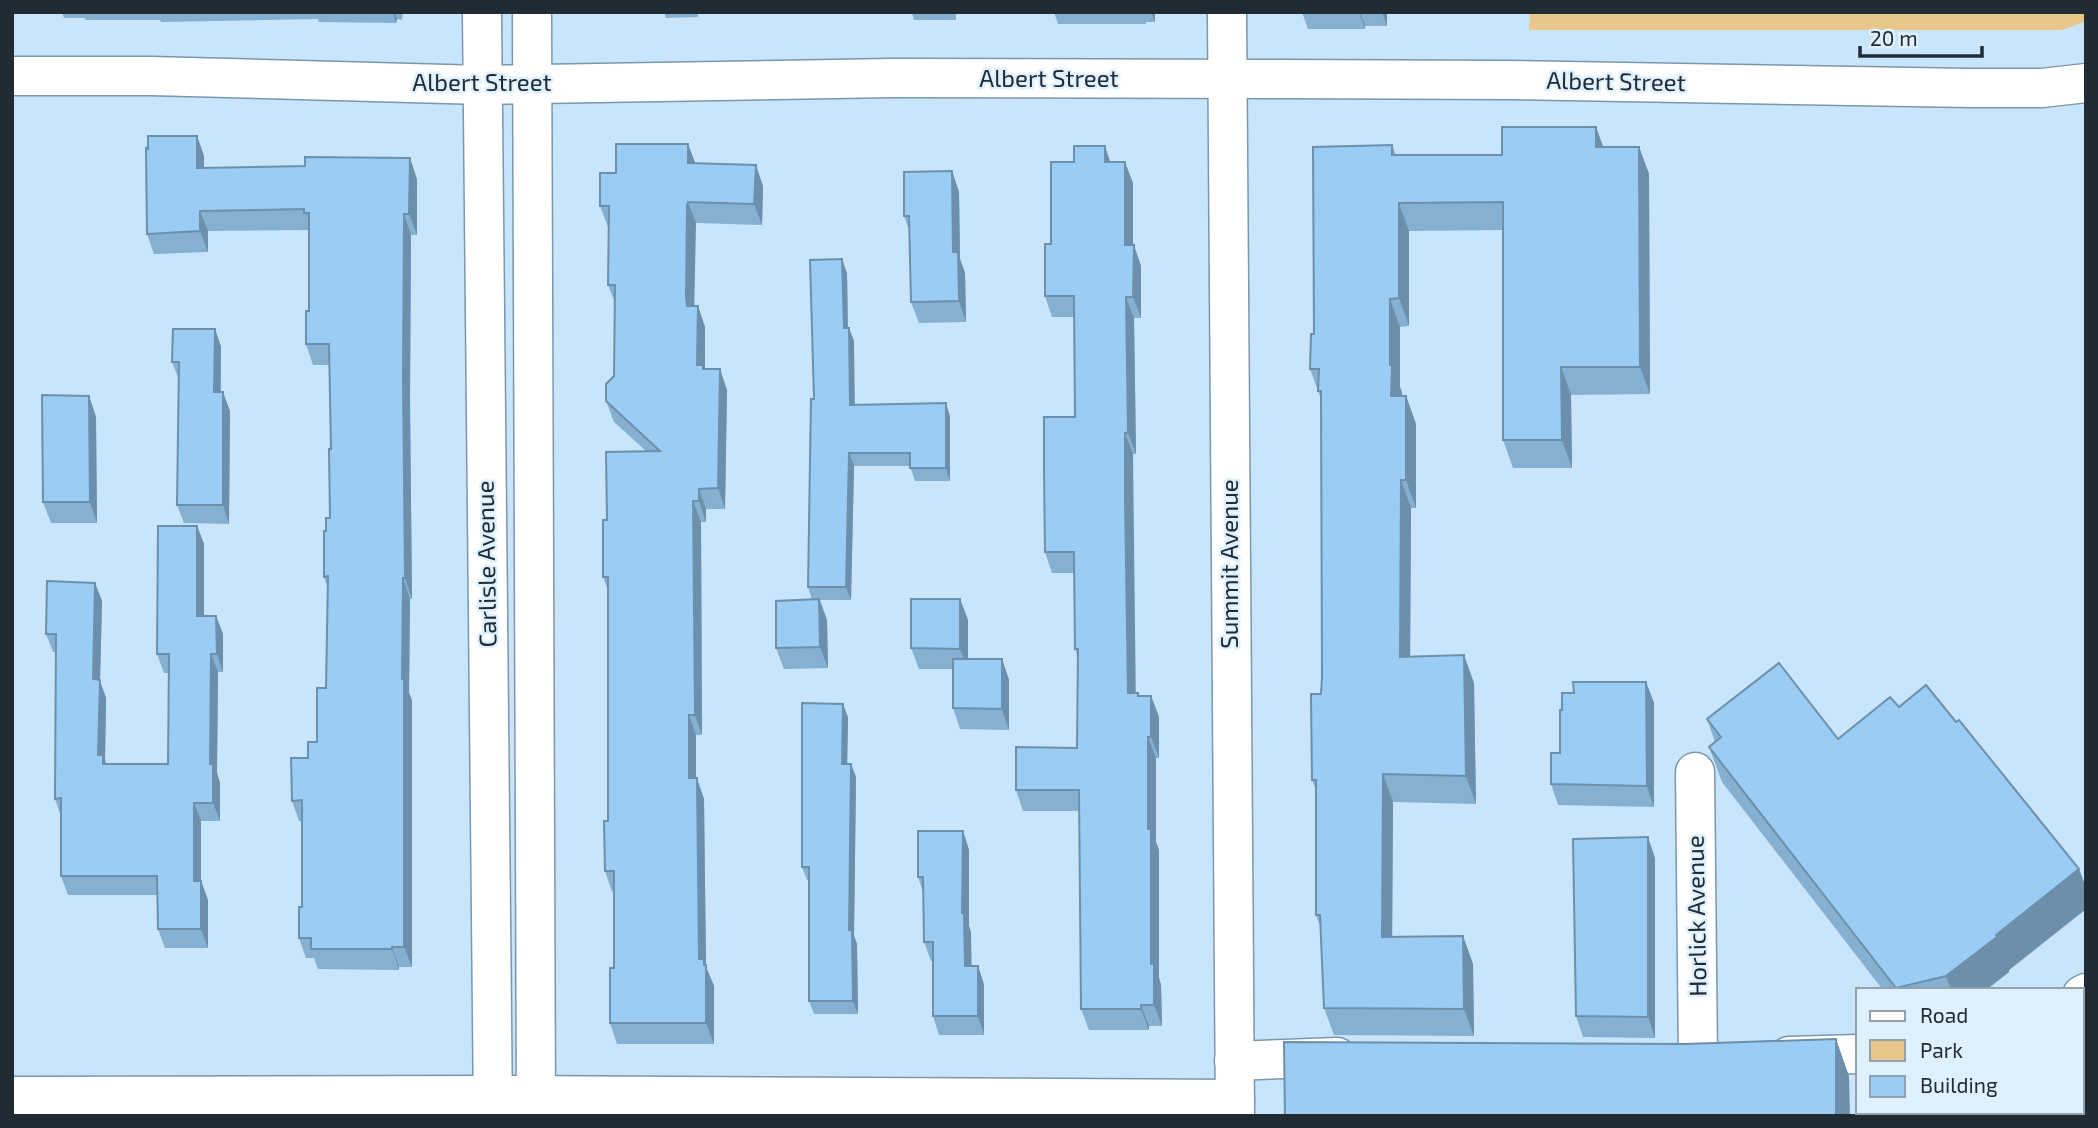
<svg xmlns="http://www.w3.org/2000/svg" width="2098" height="1128" viewBox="0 0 2098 1128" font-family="'Exo 2',sans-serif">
	<rect width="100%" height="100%" fill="#c8e5fc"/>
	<polygon fill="#e9c78b" points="1530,12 2086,12 2086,21 2062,30 1529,30"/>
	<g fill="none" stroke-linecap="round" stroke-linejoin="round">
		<g stroke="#7b97ac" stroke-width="41">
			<g id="minor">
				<polyline points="482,12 493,1116"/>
				<polyline points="532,12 536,1116"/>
				<polyline points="1227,12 1235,1116"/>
				<polyline points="12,76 151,76 483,85 891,78 1283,79 1505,80 1970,88 2042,88 2086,83"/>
				<polyline points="1695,772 1698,1060"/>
				<polyline points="2082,995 2086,993"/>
				<polyline points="1789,1056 1858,1054"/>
				<polyline points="1234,1061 1337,1057"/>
				<polyline points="12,1096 493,1095 1235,1099"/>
			</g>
		</g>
		<use href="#minor" stroke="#fff" stroke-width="38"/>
	</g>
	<g fill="#85b0d2">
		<polygon points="62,12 403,12 402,20 397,19 396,23 319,22 318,19 161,22 160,20 86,20 85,18 64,18"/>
		<polygon points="664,12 698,12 698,17 666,18"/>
		<polygon points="902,12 956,12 956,20 914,20 912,13"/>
		<polygon points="1054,12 1155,12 1155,22 1146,22 1146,24 1058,24"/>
		<polygon points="1302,12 1402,12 1402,14 1387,14 1387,26 1365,26 1365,29 1308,29"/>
		<polygon points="1596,127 1603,147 1639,147 1649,174 1650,394 1571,395 1572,468 1513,468 1503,440 1503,230 1409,231 1409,326 1400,327 1400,387 1402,396 1406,396 1416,424 1416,508 1411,508 1410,657 1474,683 1476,804 1393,802 1392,937 1463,936 1473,964 1474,1036 1334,1035 1324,1008 1321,928 1316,915 1316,790 1312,780 1322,677 1321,399 1310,369 1314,334 1392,145 1396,155 1502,155"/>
		<polygon points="197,136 204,156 204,168 417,179 417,235 411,235 410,400 412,599 410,599 409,693 412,700 412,967 399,967 399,970 318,969 314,958 306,958 299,938 302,907 302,821 299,821 292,801 308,758 317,742 326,688 328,589 324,577 326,531 330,518 331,449 330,365 313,365 306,344 309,311 309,230 208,231 208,252 154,254 147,234 148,149"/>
		<polygon points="688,144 695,164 763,186 762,225 696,223 695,227 694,306 698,306 705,327 705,369 727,390 725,509 706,509 706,522 701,522 702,735 696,735 696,778 704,799 706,967 714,986 714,1044 617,1044 610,1023 614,968 614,892 612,892 605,871 608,821 608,590 603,577 607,520 646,451 614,422 606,401 614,376 615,303 608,285 609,227 608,227 600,206 616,173"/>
		<polygon points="1111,162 1133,183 1133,245 1141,266 1141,318 1134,318 1136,454 1133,454 1133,520 1135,693 1140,696 1151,696 1159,717 1159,758 1156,758 1156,842 1159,850 1159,978 1161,985 1162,1026 1149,1026 1149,1030 1089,1030 1081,1009 1079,811 1023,811 1016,790 1077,748 1078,658 1075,649 1074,573 1052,573 1045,552 1075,417 1074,317 1052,317 1045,296 1051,244"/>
		<polygon points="952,171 959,192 960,259 965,273 966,322 919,323 911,302 909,230 904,216"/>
		<polygon points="847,273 848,328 854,341 854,405 946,403 950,417 950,481 915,481 910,466 854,466 851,600 820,600 827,620 828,668 784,669 776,648 812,600 808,587 814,399"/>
		<polygon points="215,329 221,347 221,392 230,411 229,524 184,523 177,505 179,380 172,362"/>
		<polygon points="89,396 96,417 97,523 51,523 43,502"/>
		<polygon points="197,526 204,544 204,616 216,616 223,634 223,672 218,672 217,773 220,783 220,821 201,821 201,881 208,900 208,948 165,948 158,929 157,895 68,895 61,876 61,816 55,799 56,652 53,652 46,634 95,583 102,601 100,681 106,698 105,760 106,764 168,764 169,673 164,673 157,654"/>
		<polygon points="960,599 968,620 968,659 1002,659 1009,680 1009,730 960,729 953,708 953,669 919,669 911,648"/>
		<polygon points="1646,682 1654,703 1654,807 1558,805 1551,784 1560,753 1562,710 1574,693"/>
		<polygon points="1899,707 1956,722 2079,869 2086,888 2086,909 2009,970 2009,972 1986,990 1883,990 1722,782 1709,747 1715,742 1707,719 1838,739"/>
		<polygon points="848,717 847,764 851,764 856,777 854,936 857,944 858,1014 814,1014 809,1001 809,880 807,880 802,867"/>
		<polygon points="963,831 969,850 969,926 971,932 971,966 978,966 984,985 984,1035 939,1035 933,1016 933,961 931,961 924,942 923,892 918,877"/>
		<polygon points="1655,858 1655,1038 1583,1037 1576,1016"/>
	</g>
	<g fill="#6c90ab">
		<polygon points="393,12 395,12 397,19 396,23"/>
		<polygon points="1151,12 1155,12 1155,22"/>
		<polygon points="1359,12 1360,12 1365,26 1365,29"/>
		<polygon points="1382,12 1387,12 1387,26"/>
		<polygon points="1596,127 1606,155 1596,147"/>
		<polygon points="197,136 204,156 204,189 197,168"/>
		<polygon points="688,144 696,165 688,163"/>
		<polygon points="1105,146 1112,167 1105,162"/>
		<polygon points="1639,147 1649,174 1650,394 1640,367"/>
		<polygon points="410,158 417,179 417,235 409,214"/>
		<polygon points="1125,162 1133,183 1133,266 1125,245"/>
		<polygon points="756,165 763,186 762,225 754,204"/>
		<polygon points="952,171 959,192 960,259 965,273 966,322 959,301 953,252"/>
		<polygon points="688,202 696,223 694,318 687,306 686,297"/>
		<polygon points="1399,203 1409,231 1409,326 1399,298"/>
		<polygon points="200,211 208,231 208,252 200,231"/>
		<polygon points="404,214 411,235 410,400 412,599 405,578 403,380"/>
		<polygon points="1134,245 1141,266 1141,318 1133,297"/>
		<polygon points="842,259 847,273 848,341 844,328"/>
		<polygon points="1126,297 1134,318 1136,454 1128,433"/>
		<polygon points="1390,299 1400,327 1400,387 1402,392 1401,424 1391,396 1390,365"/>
		<polygon points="698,306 705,327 705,371 697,365"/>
		<polygon points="849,328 854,341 855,418 850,405"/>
		<polygon points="215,329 221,347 220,410 214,392"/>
		<polygon points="1561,367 1571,395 1572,468 1562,440"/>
		<polygon points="720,369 727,390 725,509 718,488"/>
		<polygon points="223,392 230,411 229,524 223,505"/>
		<polygon points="89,396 96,417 97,523 90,502"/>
		<polygon points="1406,396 1416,424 1416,508 1406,480"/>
		<polygon points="946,403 950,417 950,481 946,468"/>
		<polygon points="1125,433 1133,454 1136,714 1128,693"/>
		<polygon points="849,453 854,466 851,600 846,587"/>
		<polygon points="1401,480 1411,508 1410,684 1400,657"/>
		<polygon points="699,489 706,509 706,522 699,501"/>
		<polygon points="693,501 701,522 702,735 695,715"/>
		<polygon points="197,526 204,544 204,635 197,616"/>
		<polygon points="403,578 410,599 409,693 412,700 412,967 404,947 402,679"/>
		<polygon points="95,583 102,601 100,681 106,698 105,760 110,774 98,755 93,679"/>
		<polygon points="819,599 827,620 828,668 820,647"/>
		<polygon points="960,599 968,620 968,670 960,649"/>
		<polygon points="216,616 223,634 223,672 217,654"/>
		<polygon points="211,654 218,672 217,773 220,783 220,821 213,803 210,764"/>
		<polygon points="1464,655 1474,683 1476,804 1466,776"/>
		<polygon points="1002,659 1009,680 1009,730 1002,709"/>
		<polygon points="1646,682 1654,703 1654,807 1647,786"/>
		<polygon points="1151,696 1159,717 1159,758 1151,737"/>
		<polygon points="843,704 848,717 847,777 842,764"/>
		<polygon points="689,715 696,735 696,799 689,778"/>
		<polygon points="1148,737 1156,758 1156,842 1159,850 1159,978 1161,985 1162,1026 1154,1005 1151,964 1148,829"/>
		<polygon points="851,764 856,777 854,936 857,944 858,1014 853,1001 849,930"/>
		<polygon points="1383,774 1393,802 1392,965 1382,937"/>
		<polygon points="697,778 704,799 706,967 714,986 714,1044 706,1023 699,959"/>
		<polygon points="194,803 201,821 201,900 194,881"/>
		<polygon points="963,831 969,850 969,926 971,932 972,985 965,966 962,913"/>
		<polygon points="1648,837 1655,858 1655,1038 1648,1017"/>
		<polygon points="2079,869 2086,888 2086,909 2009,970 2009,972 1986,990 1951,990 1946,976"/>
		<polygon points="201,881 208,900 208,948 201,929"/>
		<polygon points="1463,936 1473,964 1474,1036 1464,1009"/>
		<polygon points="392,947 399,967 399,970 392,949"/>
		<polygon points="978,966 984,985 984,1035 978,1016"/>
		<polygon points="1141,1005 1149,1026 1149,1030 1141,1009"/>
		<polygon points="1836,1039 1849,1076 1850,1116 1836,1116"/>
	</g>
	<g fill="#9bcdf4" stroke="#6c90ab" stroke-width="2">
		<polygon points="1502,127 1596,127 1596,147 1639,147 1640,367 1561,367 1562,440 1503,440 1503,202 1399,203 1399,298 1390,299 1390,365 1392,365 1391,396 1406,396 1406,480 1401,480 1400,657 1464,655 1466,776 1383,774 1382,937 1463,936 1464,1009 1324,1008 1320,915 1316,915 1316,780 1312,780 1311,694 1321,694 1322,677 1321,391 1318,391 1319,369 1310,369 1311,334 1314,334 1313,147 1392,145 1392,155 1502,155"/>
		<polygon points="148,136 197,136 197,168 305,166 305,157 410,158 409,214 404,214 403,380 405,578 403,578 402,679 404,679 404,947 392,947 392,949 311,949 311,938 299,938 299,907 302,907 302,800 292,801 291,758 308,758 308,742 317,742 317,688 326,688 328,576 324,577 324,531 326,531 326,518 330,518 329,449 331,449 329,344 306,344 306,311 309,311 309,213 304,213 304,209 200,211 200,231 147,234 146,148 148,149"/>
		<polygon points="616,144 688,144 688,163 756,165 754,204 688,202 687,206 686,297 687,306 698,306 697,365 703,365 703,369 720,369 718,488 699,489 699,501 693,501 695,715 689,715 689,778 697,778 699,959 704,959 704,965 706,965 706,1023 610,1023 610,968 614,968 614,871 605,871 604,821 608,821 608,577 603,577 603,520 607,520 606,452 660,451 606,401 606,384 614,376 615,285 608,285 609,206 600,206 600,173 616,173"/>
		<polygon points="1074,146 1105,146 1105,162 1125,162 1125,245 1134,245 1133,297 1126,297 1128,433 1125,433 1125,499 1128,693 1138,693 1138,696 1151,696 1151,737 1148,737 1148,829 1151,829 1151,964 1154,964 1154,1005 1141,1005 1141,1009 1081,1009 1079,790 1016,790 1016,747 1077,748 1078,649 1075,649 1074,552 1045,552 1044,469 1044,417 1075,417 1074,296 1045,296 1045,244 1051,244 1051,162 1074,162"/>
		<polygon points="952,171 953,252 958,252 959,301 911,302 909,216 904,216 904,172"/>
		<polygon points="842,259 844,328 849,328 850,405 946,403 946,468 910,468 910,453 849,453 846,587 808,587 811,399 814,399 810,260"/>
		<polygon points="173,329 215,329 214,392 223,392 223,505 177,505 179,362 172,362"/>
		<polygon points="42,395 89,396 90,502 43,502"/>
		<polygon points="158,526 197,526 197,616 216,616 217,654 211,654 210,764 213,764 213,803 194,803 194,881 201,881 201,929 158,929 157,876 61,876 61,798 55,799 56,634 46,634 47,581 95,583 93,679 100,680 98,755 103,755 103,764 168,764 169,654 157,654"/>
		<polygon points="819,599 820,647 776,648 776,601"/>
		<polygon points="911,599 960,599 960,649 911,648"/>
		<polygon points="953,659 1002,659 1002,709 953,708"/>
		<polygon points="1779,663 1838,739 1890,697 1899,707 1926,685 1956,722 1959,720 2079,869 1996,935 1997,937 1946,976 1896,988 1709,747 1721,737 1707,719"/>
		<polygon points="1573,682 1646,682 1647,786 1551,784 1551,753 1560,753 1560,710 1562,710 1562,693 1574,693"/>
		<polygon points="802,703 843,704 842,764 851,764 849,930 852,930 853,1001 809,1001 809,867 802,867"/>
		<polygon points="918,831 963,831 962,913 964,913 965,966 978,966 978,1016 933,1016 933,942 924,942 923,877 918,877"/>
		<polygon points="1648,837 1648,1017 1576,1016 1573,839"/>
		<polygon points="1836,1039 1836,1116 1285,1116 1284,1042 1685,1044"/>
		<polygon points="1937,1112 2076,1112 2079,1116 1932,1116"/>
	</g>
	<g text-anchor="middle" stroke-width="5" stroke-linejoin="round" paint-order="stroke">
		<g font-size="24" fill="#202b34" stroke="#dff0fe">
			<text x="1049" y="87">Albert Street</text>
			<text transform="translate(1616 82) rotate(1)" y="8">Albert Street</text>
			<text x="482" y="91">Albert Street</text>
			<text transform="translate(487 564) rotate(-91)" y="8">Carlisle Avenue</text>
			<text transform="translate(1230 564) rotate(-90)" y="8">Summit Avenue</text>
			<text transform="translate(1697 916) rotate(-91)" y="8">Horlick Avenue</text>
		</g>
	</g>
	<rect width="2098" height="1128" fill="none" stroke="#202b34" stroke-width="28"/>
	<rect x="1856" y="988" width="228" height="126" fill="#dff0fe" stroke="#93a1ad" stroke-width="2"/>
	<rect x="1870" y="1011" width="35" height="10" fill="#ffffff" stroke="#93a1ad" stroke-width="2"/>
	<text x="1920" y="1023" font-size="21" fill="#202b34">Road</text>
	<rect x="1870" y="1040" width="35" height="21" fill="#e9c78b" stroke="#93a1ad" stroke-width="2"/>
	<text x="1920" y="1058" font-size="21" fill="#202b34">Park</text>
	<rect x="1870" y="1076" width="35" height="21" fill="#9bcdf4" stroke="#93a1ad" stroke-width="2"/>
	<text x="1920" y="1093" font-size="21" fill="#202b34">Building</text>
	<path d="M1860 46v10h122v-10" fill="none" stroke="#202b34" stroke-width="3.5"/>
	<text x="1870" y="46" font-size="21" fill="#202b34" stroke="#dff0fe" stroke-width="5" paint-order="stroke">20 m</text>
</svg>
